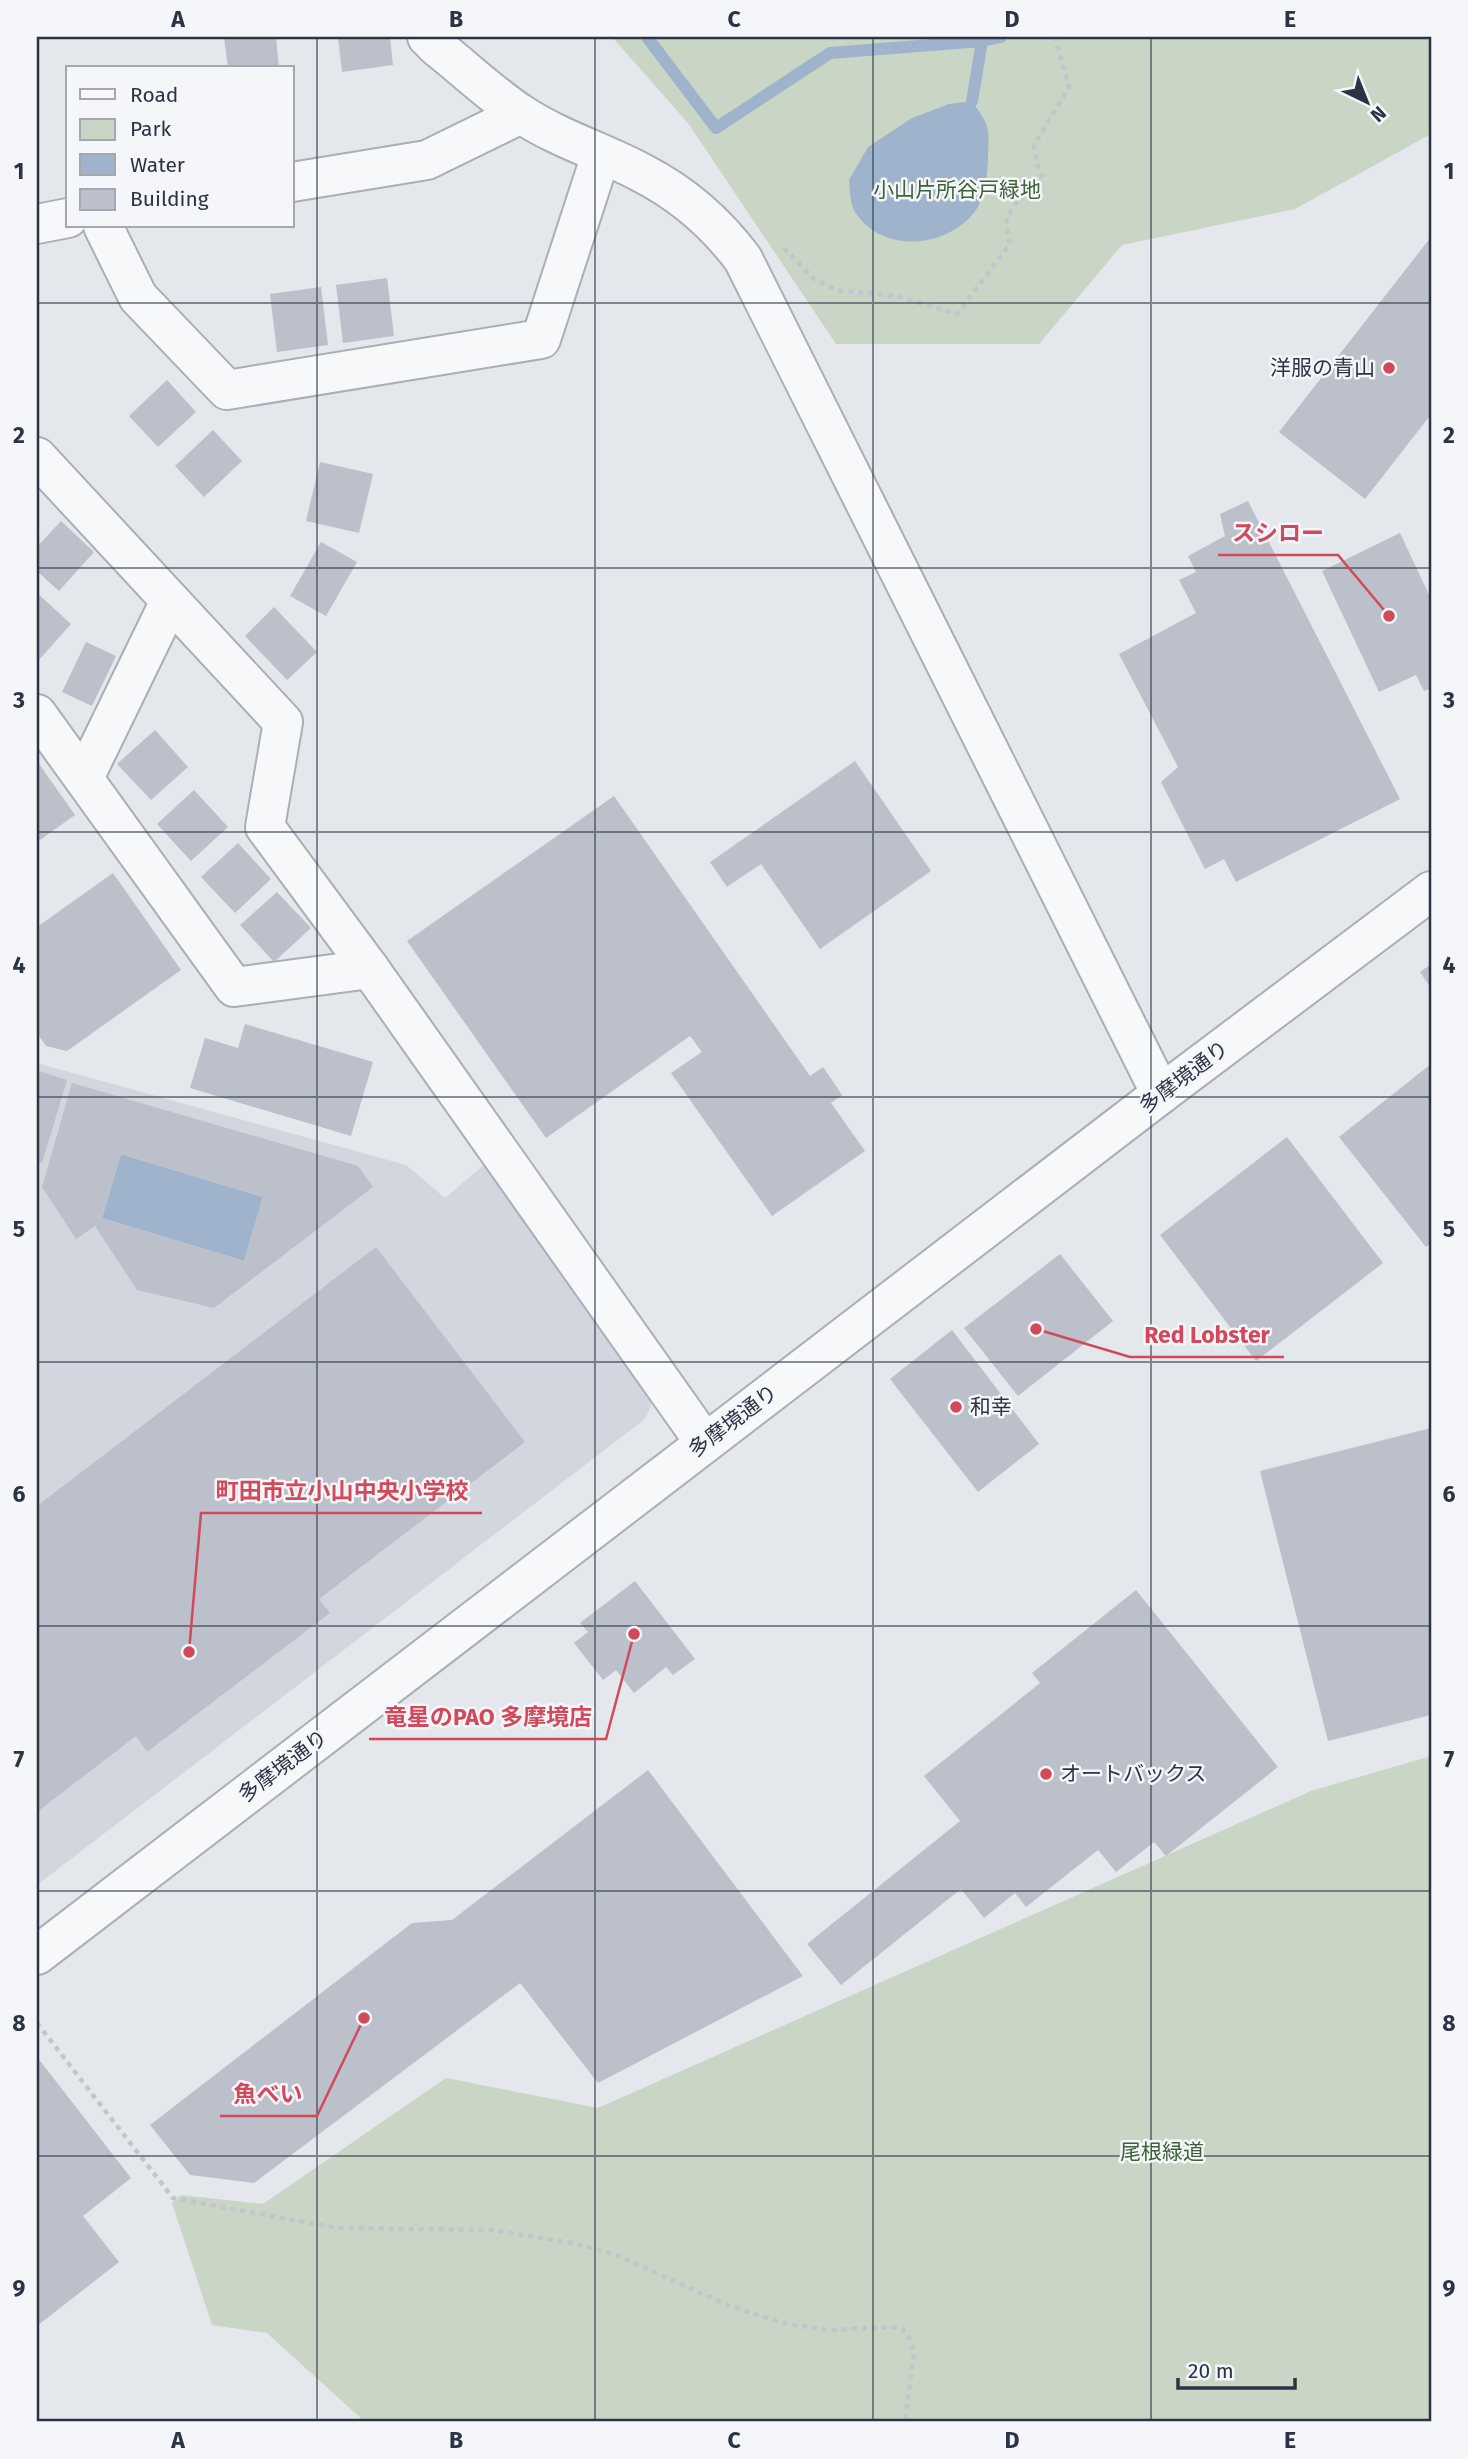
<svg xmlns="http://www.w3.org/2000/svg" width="1468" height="2459" viewBox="0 0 1468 2459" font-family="'Fira Sans','Noto Sans JP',sans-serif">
	<rect width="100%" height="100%" fill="#e4e7ec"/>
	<polygon fill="#d2d6de" points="37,1060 40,1064 406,1165 445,1198 486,1163 652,1404 645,1419 37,1885"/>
	<g fill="#c9d6c5">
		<polygon points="612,37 1431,37 1431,134 1295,209 1122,245 1039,344 836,344 688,123"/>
		<polygon points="1431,1756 1431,2422 365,2422 267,2333 212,2325 172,2203 181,2195 263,2204 446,2078 598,2108 1311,1791"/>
	</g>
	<g fill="#9fb4cc">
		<path d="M972,101C991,128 989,127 988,160C987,176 986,192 978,207C952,248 883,256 855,212C850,204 850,190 849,180L868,147L912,118L949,104Z"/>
		<polygon points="121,1154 263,1197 244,1261 102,1218"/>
	</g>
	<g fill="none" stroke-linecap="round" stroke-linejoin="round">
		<g stroke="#9fb4cc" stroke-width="12">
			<polyline points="647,37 716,128 830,53 982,41 972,101"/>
			<polyline points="982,41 1001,37"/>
		</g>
	</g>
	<g fill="#bbc0ca" fill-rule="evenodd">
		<polygon points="224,37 276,37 279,68 228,68"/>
		<polygon points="338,37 390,37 393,65 342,72"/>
		<polygon points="1431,237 1431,418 1429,417 1365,499 1279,432"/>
		<polygon points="387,278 394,336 343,343 336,285"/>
		<polygon points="321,287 328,345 277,352 270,294"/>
		<polygon points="167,380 196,412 158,447 129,416"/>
		<polygon points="213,430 242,461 204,497 175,466"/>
		<polygon points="320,462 373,474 359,533 306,521"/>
		<polygon points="1248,501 1400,799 1236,882 1224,859 1205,869 1161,782 1178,767 1119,654 1196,613 1179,580 1196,572 1188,556 1225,536 1220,514"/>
		<polygon points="61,521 94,552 59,591 37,571 37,547"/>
		<polygon points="1400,533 1431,599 1431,688 1424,691 1416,675 1379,692 1322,571"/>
		<polygon points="321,542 357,562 326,616 290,596"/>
		<polygon points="37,593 71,624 37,662"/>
		<polygon points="274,607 317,652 287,680 245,636"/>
		<polygon points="86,642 116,656 92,706 62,692"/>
		<polygon points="155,730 188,767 151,800 117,764"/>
		<polygon points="37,761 75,815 37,842"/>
		<polygon points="855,761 931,871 820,949 761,864 727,887 710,862"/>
		<polygon points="194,790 228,827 191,861 157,824"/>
		<polygon points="614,796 810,1076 823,1067 842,1095 831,1103 865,1151 772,1216 671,1073 702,1052 690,1036 546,1138 407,941"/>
		<polygon points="238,843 271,879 235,913 201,877"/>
		<polygon points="113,873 181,970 67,1051 46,1046 37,1033 37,927"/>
		<polygon points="277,892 311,928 274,962 240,925"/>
		<polygon points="1431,964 1431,988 1420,972"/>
		<polygon points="245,1024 373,1062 351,1136 190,1088 205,1038 238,1048"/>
		<polygon points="1431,1064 1431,1243 1426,1247 1339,1137"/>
		<polygon points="39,1071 67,1080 42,1163 37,1161 37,1078"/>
		<path d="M72,1083L358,1166L373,1187L214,1308L137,1290L95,1226L76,1239L42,1187ZM121,1154L263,1197L244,1261L102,1218Z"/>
		<polygon points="1287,1137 1383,1263 1256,1361 1160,1235"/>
		<polygon points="376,1247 525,1442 319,1599 330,1613 147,1752 136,1736 37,1812 37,1506"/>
		<polygon points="1060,1254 1113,1321 1018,1396 964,1328"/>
		<polygon points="952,1330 1039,1444 978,1492 890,1379"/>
		<polygon points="1431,1428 1431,1715 1328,1741 1260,1471"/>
		<polygon points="635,1581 695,1659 673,1675 666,1667 634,1693 616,1670 603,1680 574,1643 588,1632 580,1623"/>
		<polygon points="1136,1590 1278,1767 1166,1856 1154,1842 1116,1872 1098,1850 1026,1907 1015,1893 984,1918 961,1889 841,1985 807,1944 960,1821 924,1776 1040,1683 1032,1673"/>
		<polygon points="648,1770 803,1976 598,2083 520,1983 254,2183 190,2175 150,2125 412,1923 452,1920"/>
		<polygon points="37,2057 131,2178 83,2216 119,2262 37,2326"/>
	</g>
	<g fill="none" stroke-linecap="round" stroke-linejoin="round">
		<g stroke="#a9aeb7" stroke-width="42">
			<g id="minor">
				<path d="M427,37L437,47C465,69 492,95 521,114C559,139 603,152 642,173C683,194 716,223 743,259L1161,1094"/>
				<polyline points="292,182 427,160 521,114"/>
				<polyline points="37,224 68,218"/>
				<polyline points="103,226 138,297 227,390 541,339 601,155"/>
				<polyline points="37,457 283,722 265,827 370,969 705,1443"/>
				<polyline points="37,714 234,987 370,969"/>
				<polyline points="84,778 170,601"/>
			</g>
		</g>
		<g stroke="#a9aeb7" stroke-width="42">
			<polyline id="tertiary" points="37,1955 1161,1094 1431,891"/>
		</g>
		<g stroke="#c2c5cb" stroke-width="4.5" stroke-dasharray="5 5" stroke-linecap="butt">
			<path d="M784,248L814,279L837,290L896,296L957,314L1010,244C1009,237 1005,228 1007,221C1010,204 1031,189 1043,178L1037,164L1034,145L1069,87L1055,37"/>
			<polyline points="37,2023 173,2198 337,2228 492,2230 572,2243 614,2254 730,2306 783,2323 828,2330 899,2327 907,2333 914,2351 905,2422"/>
		</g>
		<use href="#minor" stroke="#f7f8fa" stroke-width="38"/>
		<use href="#tertiary" stroke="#f7f8fa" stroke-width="38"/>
	</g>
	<path fill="none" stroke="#2b3445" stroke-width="2" stroke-opacity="0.55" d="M317,37V2422M595,37V2422M873,37V2422M1151,37V2422M37,303H1431M37,568H1431M37,832H1431M37,1097H1431M37,1362H1431M37,1626H1431M37,1891H1431M37,2156H1431"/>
	<g fill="#d1495b" stroke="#f4f6f9" stroke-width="2.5">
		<circle cx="1389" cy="368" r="7"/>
		<circle cx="956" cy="1407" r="7"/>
		<circle cx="1046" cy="1774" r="7"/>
	</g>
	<g text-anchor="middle" stroke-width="5" stroke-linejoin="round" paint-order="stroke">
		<g font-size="21" fill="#3f6138" stroke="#f4f6f9">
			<text x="957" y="197">小山片所谷戸緑地</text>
			<text x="1162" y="2159">尾根緑道</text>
		</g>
		<g font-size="21" fill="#2b3445" stroke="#f4f6f9" text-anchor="start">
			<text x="1375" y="375" text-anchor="end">洋服の青山</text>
			<text x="970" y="1414">和幸</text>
			<text x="1060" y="1781">オートバックス</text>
		</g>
		<g font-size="21" fill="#2b3445" stroke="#f4f6f9">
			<text transform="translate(1184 1077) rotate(-37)" y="7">多摩境通り</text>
			<text transform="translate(733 1421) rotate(-37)" y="7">多摩境通り</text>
			<text transform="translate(283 1766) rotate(-37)" y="7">多摩境通り</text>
		</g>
	</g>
	<path fill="none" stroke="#d1495b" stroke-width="2.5" d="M1389 616L1338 555H1218M1036 1329L1130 1357H1284M189 1652L201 1513H482M634 1634L606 1739H369M364 2018L317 2116H220"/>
	<g fill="#d1495b" stroke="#f4f6f9" stroke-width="2.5">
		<circle cx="1389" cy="616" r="7"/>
		<circle cx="1036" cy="1329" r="7"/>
		<circle cx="189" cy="1652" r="7"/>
		<circle cx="634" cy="1634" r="7"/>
		<circle cx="364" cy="2018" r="7"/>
	</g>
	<g font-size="23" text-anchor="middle" font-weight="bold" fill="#d1495b" stroke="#f4f6f9" stroke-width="5" stroke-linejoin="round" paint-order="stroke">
		<text x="1278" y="541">スシロー</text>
		<text x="1207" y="1343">Red Lobster</text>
		<text x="342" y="1499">町田市立小山中央小学校</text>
		<text x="488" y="1725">竜星のPAO 多摩境店</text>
		<text x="268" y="2102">魚べい</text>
	</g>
	<rect width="1468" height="2459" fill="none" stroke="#f4f6f9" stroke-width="77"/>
	<rect x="66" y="66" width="228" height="161" fill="#f4f6f9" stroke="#a4a8b1" stroke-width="2"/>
	<rect x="80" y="89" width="35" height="10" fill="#f7f8fa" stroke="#a4a8b1" stroke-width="2"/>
	<text x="130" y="102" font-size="21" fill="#2b3445">Road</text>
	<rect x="80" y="119" width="35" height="21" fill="#c9d6c5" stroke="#a4a8b1" stroke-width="2"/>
	<text x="130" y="136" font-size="21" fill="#2b3445">Park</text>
	<rect x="80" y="154" width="35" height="21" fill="#9fb4cc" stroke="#a4a8b1" stroke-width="2"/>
	<text x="130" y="172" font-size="21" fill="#2b3445">Water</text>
	<rect x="80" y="189" width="35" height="21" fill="#bbc0ca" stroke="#a4a8b1" stroke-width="2"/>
	<text x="130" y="206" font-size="21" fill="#2b3445">Building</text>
	<g transform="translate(1367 102) rotate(137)" stroke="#f4f6f9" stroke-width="5" paint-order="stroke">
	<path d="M0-5L12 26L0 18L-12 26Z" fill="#2b3445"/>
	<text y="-10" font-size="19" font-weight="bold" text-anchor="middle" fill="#2b3445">N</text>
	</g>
	<path d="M1178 2378v10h117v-10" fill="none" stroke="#2b3445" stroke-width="3.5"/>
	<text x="1188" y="2378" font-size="21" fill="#2b3445" stroke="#f4f6f9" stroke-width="5" paint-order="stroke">20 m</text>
	<rect x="38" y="38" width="1392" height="2382" fill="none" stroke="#2b3445" stroke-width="2.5"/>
	<g font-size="23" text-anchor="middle" font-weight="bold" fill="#2b3445">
		<text x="178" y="27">A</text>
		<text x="456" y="27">B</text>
		<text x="734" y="27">C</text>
		<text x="1012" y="27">D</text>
		<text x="1290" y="27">E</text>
		<text x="19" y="179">1</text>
		<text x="1449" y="179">1</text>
		<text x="19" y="443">2</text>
		<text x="1449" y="443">2</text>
		<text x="19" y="708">3</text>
		<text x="1449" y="708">3</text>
		<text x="19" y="973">4</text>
		<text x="1449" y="973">4</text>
		<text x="19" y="1237">5</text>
		<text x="1449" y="1237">5</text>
		<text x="19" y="1502">6</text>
		<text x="1449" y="1502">6</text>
		<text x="19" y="1767">7</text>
		<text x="1449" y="1767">7</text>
		<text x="19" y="2031">8</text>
		<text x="1449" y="2031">8</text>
		<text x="19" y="2296">9</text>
		<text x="1449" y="2296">9</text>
		<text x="178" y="2448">A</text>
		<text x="456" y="2448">B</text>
		<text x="734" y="2448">C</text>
		<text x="1012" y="2448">D</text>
		<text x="1290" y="2448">E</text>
	</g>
</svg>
